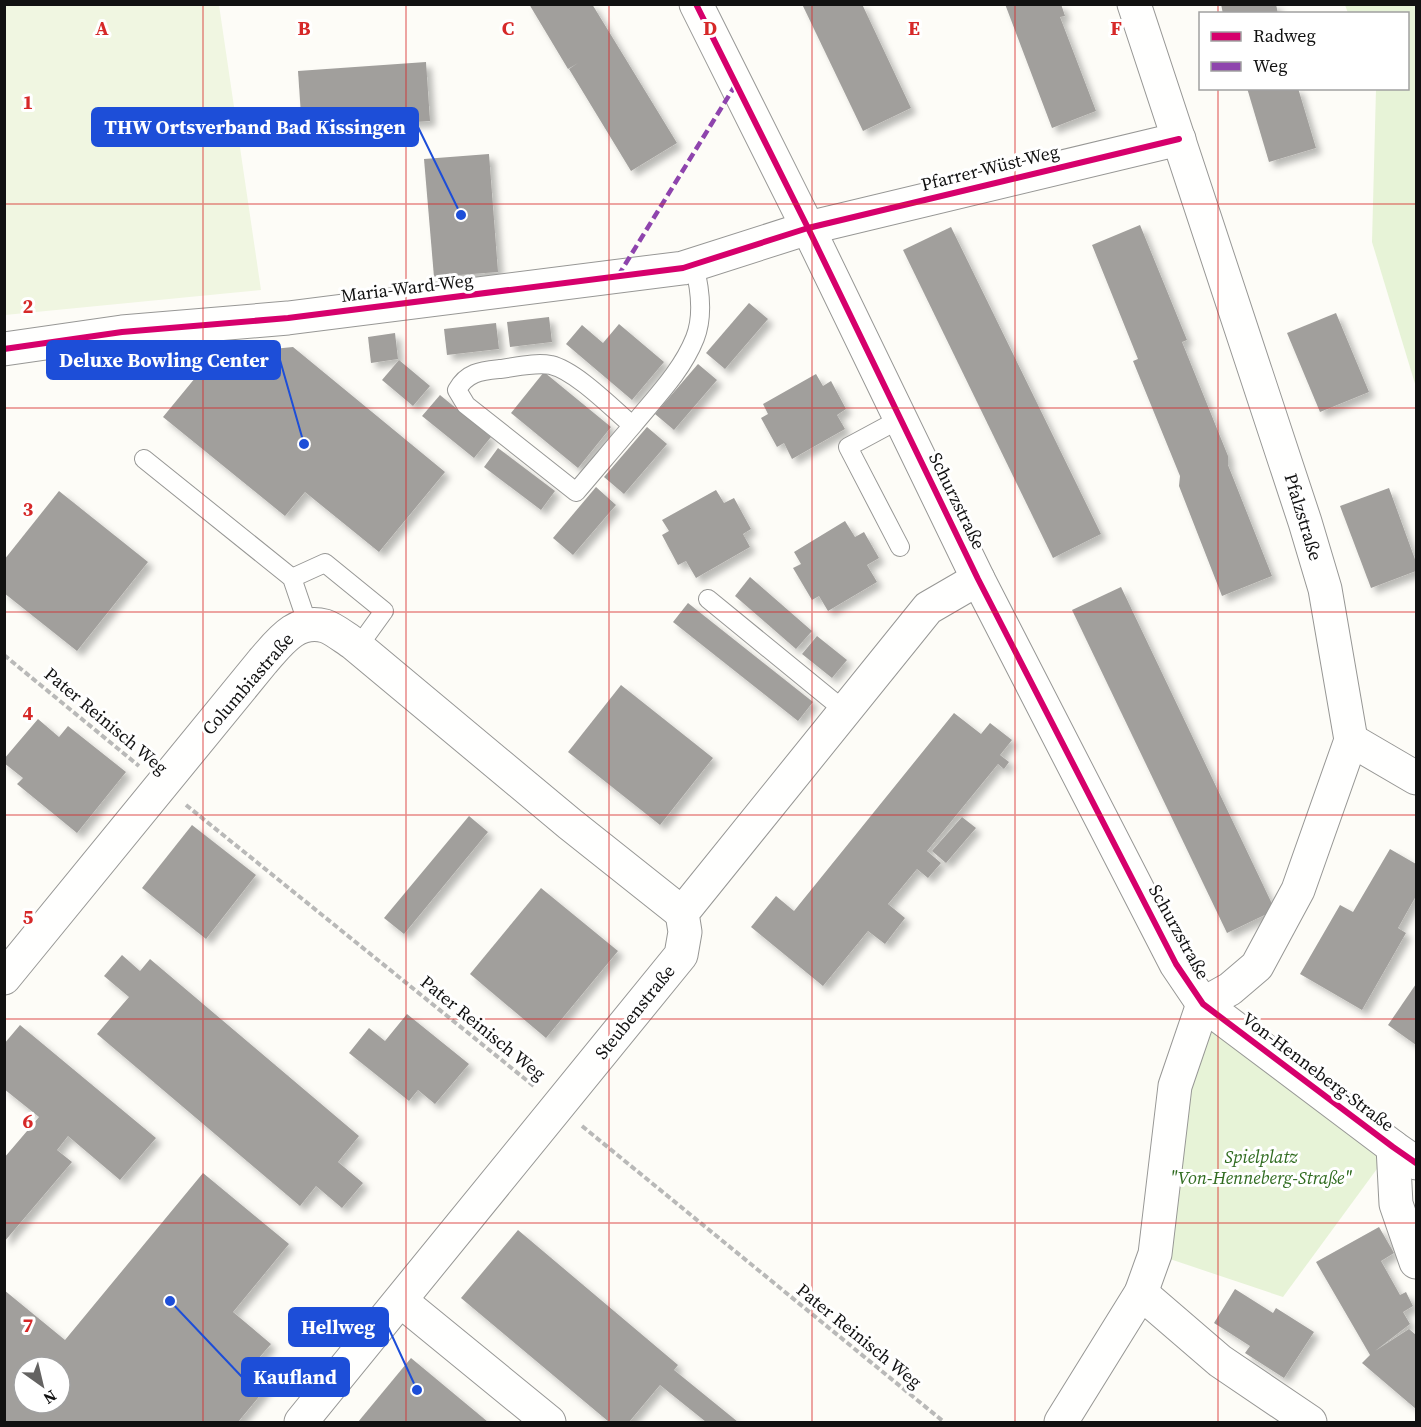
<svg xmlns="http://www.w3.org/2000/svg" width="1421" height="1427" viewBox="0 0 1421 1427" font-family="'Source Serif 4',serif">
	<defs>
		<filter id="shadow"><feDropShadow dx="5.5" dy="5.5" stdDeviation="3" flood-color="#0004"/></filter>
	</defs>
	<rect width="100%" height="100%" fill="#fdfcf7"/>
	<g fill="#e7f3d7">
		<polygon points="1345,5 1416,5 1416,387 1372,242 1376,89 1408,88 1408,14 1348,13"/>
		<polygon points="1203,1004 1393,1147 1283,1297 1155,1254"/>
	</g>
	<polygon fill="#f0f6e1" points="5,4 219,5 261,290 5,315"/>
	<g fill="#a19f9c" fill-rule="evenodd" filter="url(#shadow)">
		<polygon points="529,4 592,4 677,143 631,171 569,69 578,63 568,69"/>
		<polygon points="802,4 862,4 911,108 863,131"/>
		<polygon points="1005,4 1061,4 1065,16 1060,17 1096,111 1052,128"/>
		<polygon points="1221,4 1276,4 1278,14 1223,14"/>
		<polygon points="426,62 430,121 302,130 298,71"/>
		<polygon points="1247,88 1298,88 1316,148 1269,162"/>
		<polygon points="489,154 498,272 434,277 424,159"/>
		<polygon points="1140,225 1187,340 1182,342 1228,456 1228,465 1272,576 1222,596 1179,486 1180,476 1133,361 1138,359 1092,245"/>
		<polygon points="951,227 1101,534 1053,558 903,250"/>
		<polygon points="749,303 768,319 725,369 706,353"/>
		<polygon points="1336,313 1369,392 1320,412 1287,333"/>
		<polygon points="549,317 552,342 510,347 507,322"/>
		<polygon points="496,323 499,349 447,355 444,329"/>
		<polygon points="619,324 664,362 632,400 566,344 582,325 603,343"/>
		<polygon points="395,333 398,359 371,363 368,337"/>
		<polygon points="293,347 445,472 379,552 305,492 285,516 163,417 214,355"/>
		<polygon points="399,360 430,386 413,406 382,380"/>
		<polygon points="698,364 717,380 674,430 655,414"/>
		<polygon points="544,372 611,427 578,468 511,413"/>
		<polygon points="816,374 823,386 831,381 846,409 837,415 845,429 792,459 784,443 777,447 761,418 768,414 763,404"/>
		<polygon points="440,395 491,437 474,458 422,416"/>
		<polygon points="647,427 667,444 624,494 604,477"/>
		<polygon points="498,448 555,491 541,510 484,467"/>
		<polygon points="596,487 616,505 573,555 553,538"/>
		<polygon points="1389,488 1416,562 1416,571 1371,588 1340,506"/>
		<polygon points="716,490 724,503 734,498 751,529 743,534 750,547 696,578 686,561 678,565 662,535 669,531 662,520"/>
		<polygon points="59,491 148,562 77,651 4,593 4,560"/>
		<polygon points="845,521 855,537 864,532 879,558 867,565 877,582 828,611 819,596 812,600 793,568 801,564 794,552"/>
		<polygon points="750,577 812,631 796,649 735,596"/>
		<polygon points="1121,587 1275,910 1227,933 1072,610"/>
		<polygon points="688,603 813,702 798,721 673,622"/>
		<polygon points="817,636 847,660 832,678 802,654"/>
		<polygon points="621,685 713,758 660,825 568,752"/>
		<polygon points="954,713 981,734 990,723 1012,740 1000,755 1009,762 1004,769 998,764 927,851 941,863 928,878 917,869 888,904 905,918 885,944 868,931 823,986 751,927 776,896 794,911"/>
		<polygon points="38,719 59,737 68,726 126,772 77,833 17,784 23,778 4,763 4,759"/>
		<polygon points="469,816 488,832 404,934 384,918"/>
		<polygon points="962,817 976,828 946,863 932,851"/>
		<polygon points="192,825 256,875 206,939 142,888"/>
		<polygon points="1390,849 1416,864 1416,896 1398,928 1406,933 1362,1010 1300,974 1340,905 1353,912"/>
		<polygon points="541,888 618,951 546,1038 470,974"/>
		<polygon points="122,955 140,971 150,959 359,1136 338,1162 363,1183 342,1208 316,1186 300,1206 97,1034 129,997 104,976"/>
		<polygon points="1416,984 1416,1045 1388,1025"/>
		<polygon points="407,1014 469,1064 435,1104 418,1090 409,1101 349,1053 369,1028 385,1041"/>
		<polygon points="20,1025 156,1138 120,1180 68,1136 57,1150 72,1162 4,1242 4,1158 39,1117 4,1089 4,1044"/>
		<path d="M203,1173L289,1244L233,1312L271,1344L258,1359L277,1375L238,1422H4V1290L65,1340ZM24,1367H60V1403H24Z"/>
		<polygon points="1379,1227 1394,1253 1381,1261 1400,1295 1406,1292 1413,1306 1403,1312 1410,1324 1375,1351 1409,1329 1416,1335 1416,1409 1362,1363 1370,1355 1316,1262"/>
		<polygon points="518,1230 678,1365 674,1370 738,1422 706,1422 660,1385 629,1422 609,1422 461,1298"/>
		<polygon points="1235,1289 1273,1313 1276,1308 1314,1332 1284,1378 1245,1353 1250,1346 1214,1323"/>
		<polygon points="411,1358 488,1422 358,1422"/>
	</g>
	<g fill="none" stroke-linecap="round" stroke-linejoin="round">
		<g stroke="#979795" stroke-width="20">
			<g id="lane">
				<path d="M632,425C612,408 576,371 551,365C535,362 516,367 500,369C481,371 467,372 457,390L466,405L576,492C595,470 614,447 633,425C655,398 682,371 695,338C704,315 700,288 694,265"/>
				<polyline points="144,459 292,578 308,625"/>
				<polyline points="900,547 848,447 900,419"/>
				<polyline points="292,578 325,563 384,611 358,647"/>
				<polyline points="708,599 845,711"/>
			</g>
		</g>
		<g stroke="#979795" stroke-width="35">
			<g id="street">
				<polyline points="696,4 808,228 978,579 1176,964 1203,1004 1393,1147 1416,1163"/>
				<polyline points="1134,4 1305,522 1325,589 1351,740 1298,890 1257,966 1230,989 1203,1004"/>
				<polyline points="4,349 122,332 288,318 683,268 808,228 1179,139"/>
				<polyline points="1351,740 1416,778"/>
				<path d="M4,978L263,661C279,643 296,618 325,626C334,629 345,638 353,643L570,824L682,913"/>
				<polyline points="1393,1147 1396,1204 1416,1262"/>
				<polyline points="1141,1293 1220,1361 1310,1422"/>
				<polyline points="401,1301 549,1422"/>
				<polyline points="301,1422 681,955 685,932 682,913 928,608 978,579"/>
				<polyline points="1061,1422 1141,1293 1155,1254 1175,1086 1203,1004"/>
			</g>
		</g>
		<g stroke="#b9b9b8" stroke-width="4" stroke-dasharray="6 3" stroke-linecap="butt">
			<polyline points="4,655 139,766"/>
			<polyline points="186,805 535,1087"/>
			<polyline points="582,1126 944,1422"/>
		</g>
		<use href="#lane" stroke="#fffffe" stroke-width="18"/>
		<use href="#street" stroke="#fffffe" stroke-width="33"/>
		<polyline stroke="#8e44ad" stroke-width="4.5" stroke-dasharray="9 4.5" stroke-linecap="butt" points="618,276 736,84"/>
		<g stroke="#fff" stroke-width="10">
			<g id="cycleway">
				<polyline points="696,4 808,228 978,579 1176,964 1203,1004 1393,1147 1416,1163"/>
				<polyline points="4,349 122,332 288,318 683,268 808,228 1179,139"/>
			</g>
		</g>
		<use href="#cycleway" stroke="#d6006c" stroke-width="6"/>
	</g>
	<path fill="none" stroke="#d62828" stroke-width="1.5" stroke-opacity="0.55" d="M203,4V1422M406,4V1422M609,4V1422M812,4V1422M1015,4V1422M1218,4V14M1218,88V1422M4,204H1416M4,408H1416M4,612H1416M4,815H1416M4,1019H1416M4,1223H1416"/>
	<g text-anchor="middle" stroke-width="6" stroke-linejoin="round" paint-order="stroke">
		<g font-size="18" fill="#111" stroke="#fff">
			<text transform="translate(990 168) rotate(-14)" y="6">Pfarrer-Wüst-Weg</text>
			<text transform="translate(407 288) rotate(-7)" y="6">Maria-Ward-Weg</text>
			<text transform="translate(957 501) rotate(64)" y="6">Schurzstraße</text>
			<text transform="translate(1303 517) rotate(73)" y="6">Pfalzstraße</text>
			<text transform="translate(248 684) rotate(-49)" y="6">Columbiastraße</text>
			<text transform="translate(106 721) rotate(40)" y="6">Pater Reinisch Weg</text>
			<text transform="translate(1179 932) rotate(61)" y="6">Schurzstraße</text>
			<text transform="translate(635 1012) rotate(-51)" y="6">Steubenstraße</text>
			<text transform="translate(483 1028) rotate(39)" y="6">Pater Reinisch Weg</text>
			<text transform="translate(1318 1072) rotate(37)" y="6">Von-Henneberg-Straße</text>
			<text transform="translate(859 1336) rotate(39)" y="6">Pater Reinisch Weg</text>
		</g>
		<g font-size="18" font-style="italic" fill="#2f6b1f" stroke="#fff">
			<text x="1261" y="1163">Spielplatz<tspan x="1261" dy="21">"Von-Henneberg-Straße"</tspan></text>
		</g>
	</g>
	<g font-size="20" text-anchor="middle" font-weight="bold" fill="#d62828" stroke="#fff" stroke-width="6" stroke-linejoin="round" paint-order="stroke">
		<text x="102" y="35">A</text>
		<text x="304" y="35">B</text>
		<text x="508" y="35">C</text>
		<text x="710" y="35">D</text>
		<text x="914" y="35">E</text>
		<text x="1116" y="35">F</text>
		<text x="28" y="109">1</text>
		<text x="28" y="313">2</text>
		<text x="28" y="516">3</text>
		<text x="28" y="720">4</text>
		<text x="28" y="924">5</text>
		<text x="28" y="1128">6</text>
		<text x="28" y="1332">7</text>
	</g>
	<path fill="none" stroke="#1d4ed8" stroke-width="2" d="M461 215L418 127M304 444L280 360M417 1390L388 1327M170 1301L242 1377"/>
	<g fill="#1d4ed8" stroke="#fff" stroke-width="2">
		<circle cx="461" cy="215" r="6"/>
		<circle cx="304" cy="444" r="6"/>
		<circle cx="417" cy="1390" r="6"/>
		<circle cx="170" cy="1301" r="6"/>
	</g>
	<g fill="#1d4ed8" stroke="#1d4ed8" stroke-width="2">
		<rect x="92" y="108" width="326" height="38" rx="6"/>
		<rect x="47" y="341" width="233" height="38" rx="6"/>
		<rect x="289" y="1308" width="99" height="38" rx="6"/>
		<rect x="242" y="1358" width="107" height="38" rx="6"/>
	</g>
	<g font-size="20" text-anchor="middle" font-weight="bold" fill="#fff">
		<text x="255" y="134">THW Ortsverband Bad Kissingen</text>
		<text x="164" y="367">Deluxe Bowling Center</text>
		<text x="338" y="1334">Hellweg</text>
		<text x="295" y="1384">Kaufland</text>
	</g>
	<rect width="1421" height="1427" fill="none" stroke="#111111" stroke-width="12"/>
	<rect x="1199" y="12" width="210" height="78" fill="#ffffff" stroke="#a0a0a0" stroke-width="1.5"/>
	<rect x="1211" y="32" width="30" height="9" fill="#d6006c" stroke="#a0a0a0" stroke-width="1.5"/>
	<text x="1253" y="42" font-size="18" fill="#111111">Radweg</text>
	<rect x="1211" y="62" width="30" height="9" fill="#8e44ad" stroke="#a0a0a0" stroke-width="1.5"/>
	<text x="1253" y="72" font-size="18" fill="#111111">Weg</text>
	<g transform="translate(42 1385) rotate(146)"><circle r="28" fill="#ffffff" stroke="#a0a0a0" stroke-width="1.5"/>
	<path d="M0-4.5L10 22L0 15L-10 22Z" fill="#646362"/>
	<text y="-9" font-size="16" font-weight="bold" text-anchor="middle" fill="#111111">N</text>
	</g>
</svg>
